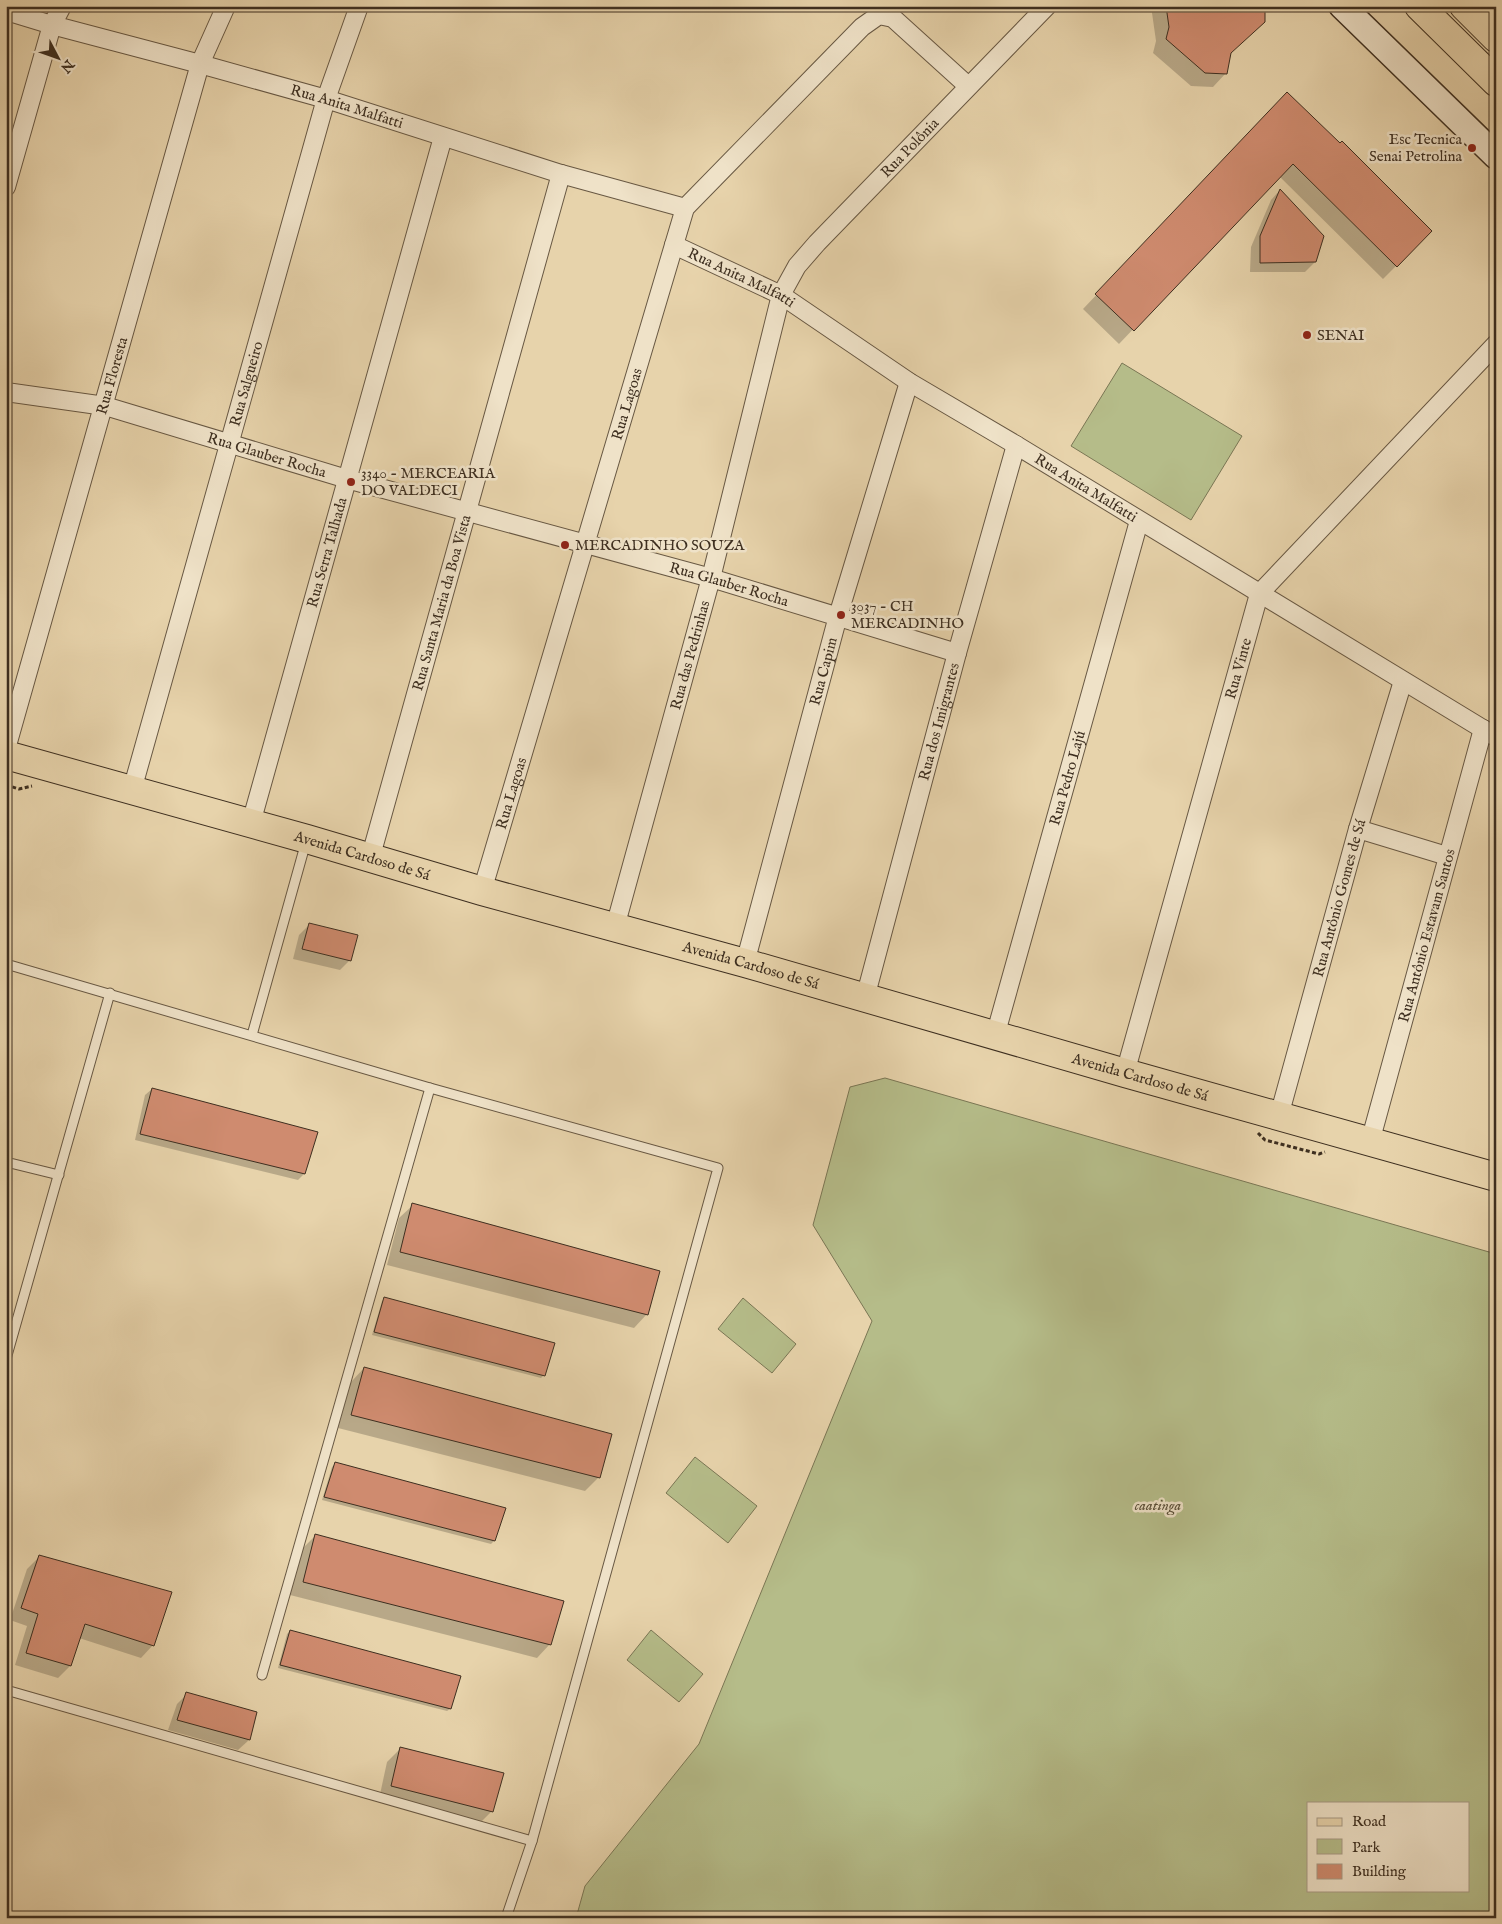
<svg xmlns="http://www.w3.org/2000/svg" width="1502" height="1924" viewBox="0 0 1502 1924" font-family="'IM FELL English',serif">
	<rect width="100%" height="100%" fill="#e7d3ab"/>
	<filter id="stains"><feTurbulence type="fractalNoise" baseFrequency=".004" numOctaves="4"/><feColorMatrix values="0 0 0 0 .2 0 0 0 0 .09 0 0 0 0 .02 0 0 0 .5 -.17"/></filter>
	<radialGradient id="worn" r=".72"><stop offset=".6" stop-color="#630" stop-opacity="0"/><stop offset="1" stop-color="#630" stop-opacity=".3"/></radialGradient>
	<g fill="#b5bc89" stroke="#7a7654" fill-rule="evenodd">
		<polygon points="1122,363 1242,436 1191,520 1071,446"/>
		<path d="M885,1078L1496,1254V1918H576L585,1886L699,1744L872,1321L813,1225L850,1087ZM1308,1803H1468V1890H1308Z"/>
		<polygon points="743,1298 796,1344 772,1373 718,1329"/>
		<polygon points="695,1457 757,1506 728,1543 666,1493"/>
		<polygon points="651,1630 703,1674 679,1702 627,1660"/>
	</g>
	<g fill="#0003">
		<polygon points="1151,6 1263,6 1226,57 1226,73 1213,87 1191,86 1153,53 1156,41"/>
		<polygon points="1274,108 1431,231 1383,279 1279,176 1119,344 1083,309"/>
		<polygon points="1280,190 1315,262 1305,272 1250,272 1251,247 1271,200"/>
		<polygon points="309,925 350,960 340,970 293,959 299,935"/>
		<polygon points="152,1089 304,1174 298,1180 135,1140 145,1095"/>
		<polygon points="413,1205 647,1314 634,1328 387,1265 399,1218"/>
		<polygon points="6,1270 12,1271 6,1291"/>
		<polygon points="385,1298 544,1375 541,1378 372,1335 382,1301"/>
		<polygon points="364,1368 599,1477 585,1491 338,1428 351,1382"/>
		<polygon points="335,1464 494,1541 491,1544 322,1500 332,1467"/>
		<polygon points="316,1535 550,1644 537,1658 290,1595 302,1549"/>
		<polygon points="39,1557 153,1645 141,1658 79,1638 70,1666 58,1678 15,1665 27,1626 10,1620 27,1569"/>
		<polygon points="290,1631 450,1709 447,1711 278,1668 287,1634"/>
		<polygon points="187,1694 256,1713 249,1740 238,1750 168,1730 177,1704"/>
		<polygon points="401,1748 492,1811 478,1825 379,1799 387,1762"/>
	</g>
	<g fill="#cf8b6f" stroke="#3e2f20">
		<polygon points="1166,6 1265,6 1265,22 1231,53 1227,74 1205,73 1166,39 1169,27"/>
		<polygon points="1287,92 1340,143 1342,141 1432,231 1397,267 1293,164 1134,331 1095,294"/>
		<polygon points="1280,189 1324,236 1316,262 1260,263 1260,236"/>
		<polygon points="309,923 358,935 351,961 302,949"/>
		<polygon points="152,1088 318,1132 305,1174 140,1134"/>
		<polygon points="412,1203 660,1271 648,1315 400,1252"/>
		<polygon points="384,1297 555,1343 545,1376 374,1332"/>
		<polygon points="364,1367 612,1434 600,1478 351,1415"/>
		<polygon points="335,1462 506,1508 495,1541 324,1497"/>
		<polygon points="315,1534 564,1601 551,1645 303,1582"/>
		<polygon points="39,1555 172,1592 154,1646 85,1624 71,1666 26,1653 38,1614 21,1608"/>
		<polygon points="290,1630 461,1676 451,1709 280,1665"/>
		<polygon points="186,1692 257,1712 250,1740 177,1720"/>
		<polygon points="400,1747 504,1773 493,1812 391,1786"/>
	</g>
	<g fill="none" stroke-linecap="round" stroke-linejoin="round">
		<g stroke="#685843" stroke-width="11">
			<g id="lane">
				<polyline points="6,964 430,1088 718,1168 532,1841 506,1918"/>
				<polyline points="252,1035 306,842"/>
				<polyline points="6,1162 59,1175"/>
				<polyline points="6,1359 110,993"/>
				<polyline points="262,1675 430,1088"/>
				<polyline points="6,1690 532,1841"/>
			</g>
		</g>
		<g stroke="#685843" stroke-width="20">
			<g id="street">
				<path id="s1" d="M6,11L52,25L200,64L326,99L561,174L685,208"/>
				<polyline points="6,187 52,25 62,6"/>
				<path id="s2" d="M674,245L781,295L909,382L1016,445L1496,737"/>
				<path id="s3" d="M6,392L105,406L347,479L711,578L957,653"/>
				<path id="s4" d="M6,749L200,64L226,6"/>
				<path id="s5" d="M132,790L326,99L359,6"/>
				<path id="s6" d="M251,823L443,137"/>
				<polyline points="1358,829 1447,856"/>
				<path id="s7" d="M370,859L561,174"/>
				<path id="s8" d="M482,891L685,208L862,27L879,15L893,18L968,86"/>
				<path id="s9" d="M615,927L711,578L781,295L797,266L817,243L1047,6"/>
				<path id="s10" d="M745,963L838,616L909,382"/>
				<path id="s11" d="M865,998L957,653L1016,445"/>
				<path id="s12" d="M995,1036L1139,521"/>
				<path id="s13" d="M1125,1073L1259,594L1496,344"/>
				<path id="s14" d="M1279,1116L1358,829L1403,681"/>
				<path id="s15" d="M1370,1142L1483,729"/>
			</g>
		</g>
		<g stroke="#3e2f20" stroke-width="28">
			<polyline id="secondary" points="1342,6 1496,156"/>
		</g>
		<g stroke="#3e2f20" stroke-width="30">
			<g id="primary">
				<polyline points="1419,6 1496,82"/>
				<polyline points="1464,6 1496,38"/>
			</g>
		</g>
		<g stroke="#3e2f20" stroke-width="30">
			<g id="highway">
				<path id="s16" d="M6,755L307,839L482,891L745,963L1125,1073L1496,1177"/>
			</g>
		</g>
		<g stroke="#3e2f20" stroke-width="3" stroke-dasharray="4 2.5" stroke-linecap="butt">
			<polyline points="6,785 19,789 32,786"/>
			<polyline points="1258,1133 1265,1140 1319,1154 1325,1152"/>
		</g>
		<use href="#lane" stroke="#efe2c8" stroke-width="9"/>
		<use href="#street" stroke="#efe2c8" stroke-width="18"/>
		<use href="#secondary" stroke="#efe2c8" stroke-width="25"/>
		<use href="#primary" stroke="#e7d3ab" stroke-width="28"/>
		<use href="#highway" stroke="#e7d3ab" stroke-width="28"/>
	</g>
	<g fill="#8f2418" stroke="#efe2c8" stroke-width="2">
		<circle cx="1472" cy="148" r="5"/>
		<circle cx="1307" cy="335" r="5"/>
		<circle cx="351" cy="482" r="5"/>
		<circle cx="565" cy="545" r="5"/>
		<circle cx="841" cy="615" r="5"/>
	</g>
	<g text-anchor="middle" stroke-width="5" stroke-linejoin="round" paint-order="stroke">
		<g font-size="15" fill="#3e2f20" stroke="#efe2c8">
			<text dy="5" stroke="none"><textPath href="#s1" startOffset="354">Rua Anita Malfatti</textPath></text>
			<text dy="5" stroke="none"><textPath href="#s9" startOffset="850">Rua Polônia</textPath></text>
			<text dy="5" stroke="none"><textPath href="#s2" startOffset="75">Rua Anita Malfatti</textPath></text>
			<text dy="5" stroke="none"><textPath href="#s4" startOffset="388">Rua Floresta</textPath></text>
			<text dy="5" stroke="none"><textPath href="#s5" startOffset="422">Rua Salgueiro</textPath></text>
			<text dy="5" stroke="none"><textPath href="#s8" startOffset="508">Rua Lagoas</textPath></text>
			<text dy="5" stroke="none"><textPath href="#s3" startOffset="269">Rua Glauber Rocha</textPath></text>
			<text dy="5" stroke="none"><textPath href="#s2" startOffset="479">Rua Anita Malfatti</textPath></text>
			<text dy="5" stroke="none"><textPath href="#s6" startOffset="281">Rua Serra Talhada</textPath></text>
			<text dy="5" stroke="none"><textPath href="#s3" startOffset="749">Rua Glauber Rocha</textPath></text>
			<text dy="5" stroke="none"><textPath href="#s7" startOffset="266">Rua Santa Maria da Boa Vista</textPath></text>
			<text dy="5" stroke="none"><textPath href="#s9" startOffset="282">Rua das Pedrinhas</textPath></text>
			<text dy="5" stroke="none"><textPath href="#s13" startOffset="420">Rua Vinte</textPath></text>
			<text dy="5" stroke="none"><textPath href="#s10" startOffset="302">Rua Capim</textPath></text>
			<text dy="5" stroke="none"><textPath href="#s11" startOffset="286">Rua dos Imigrantes</textPath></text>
			<text dy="5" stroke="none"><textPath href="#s12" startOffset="268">Rua Pedro Lajú</textPath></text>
			<text dy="5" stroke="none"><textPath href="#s8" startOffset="102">Rua Lagoas</textPath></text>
			<text dy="5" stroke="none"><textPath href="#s16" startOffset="370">Avenida Cardoso de Sá</textPath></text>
			<text dy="5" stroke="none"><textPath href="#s14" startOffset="226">Rua Antônio Gomes de Sá</textPath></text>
			<text dy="5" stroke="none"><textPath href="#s15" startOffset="214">Rua Antônio Estavam Santos</textPath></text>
			<text dy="5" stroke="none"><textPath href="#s16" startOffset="774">Avenida Cardoso de Sá</textPath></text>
			<text dy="5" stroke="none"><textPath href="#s16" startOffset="1179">Avenida Cardoso de Sá</textPath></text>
		</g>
		<g font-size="15" fill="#3e2f20" stroke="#efe2c8" text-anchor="start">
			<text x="1462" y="144" text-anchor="end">Esc Tecnica<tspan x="1462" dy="17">Senai Petrolina</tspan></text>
			<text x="1317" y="340">SENAI</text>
			<text x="361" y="478">3340 - MERCEARIA<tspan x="361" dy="17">DO VALDECI</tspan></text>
			<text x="575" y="550">MERCADINHO SOUZA</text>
			<text x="851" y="611">3037 - CH<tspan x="851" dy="17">MERCADINHO</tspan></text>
		</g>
		<g font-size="15" font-style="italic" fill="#564b35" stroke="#efe2c8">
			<text x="1158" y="1510">caatinga</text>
		</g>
	</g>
	<rect width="1502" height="1924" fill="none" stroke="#e7d3ab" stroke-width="25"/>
	<rect x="8" y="8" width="1487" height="1909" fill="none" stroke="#3e2f20" stroke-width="2.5"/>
	<rect x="12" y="12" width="1477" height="1899" fill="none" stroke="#3e2f20"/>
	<rect x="1307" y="1802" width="162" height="90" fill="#efe2c8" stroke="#a89a85"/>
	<rect x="1317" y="1818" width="25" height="8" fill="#e7d3ab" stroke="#a89a85"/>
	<text x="1352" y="1826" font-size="15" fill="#3e2f20">Road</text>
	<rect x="1317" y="1839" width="25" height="15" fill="#b5bc89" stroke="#a89a85"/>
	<text x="1352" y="1852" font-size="15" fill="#3e2f20">Park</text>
	<rect x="1317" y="1864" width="25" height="15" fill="#cf8b6f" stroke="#a89a85"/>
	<text x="1352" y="1876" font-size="15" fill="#3e2f20">Building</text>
	<g transform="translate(58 58) rotate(131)" stroke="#efe2c8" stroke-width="4" paint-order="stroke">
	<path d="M0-4L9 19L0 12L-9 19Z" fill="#3e2f20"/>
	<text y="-8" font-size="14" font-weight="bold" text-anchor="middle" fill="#3e2f20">N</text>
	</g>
	<rect width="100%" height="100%" filter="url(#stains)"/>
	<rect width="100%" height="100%" fill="url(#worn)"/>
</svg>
